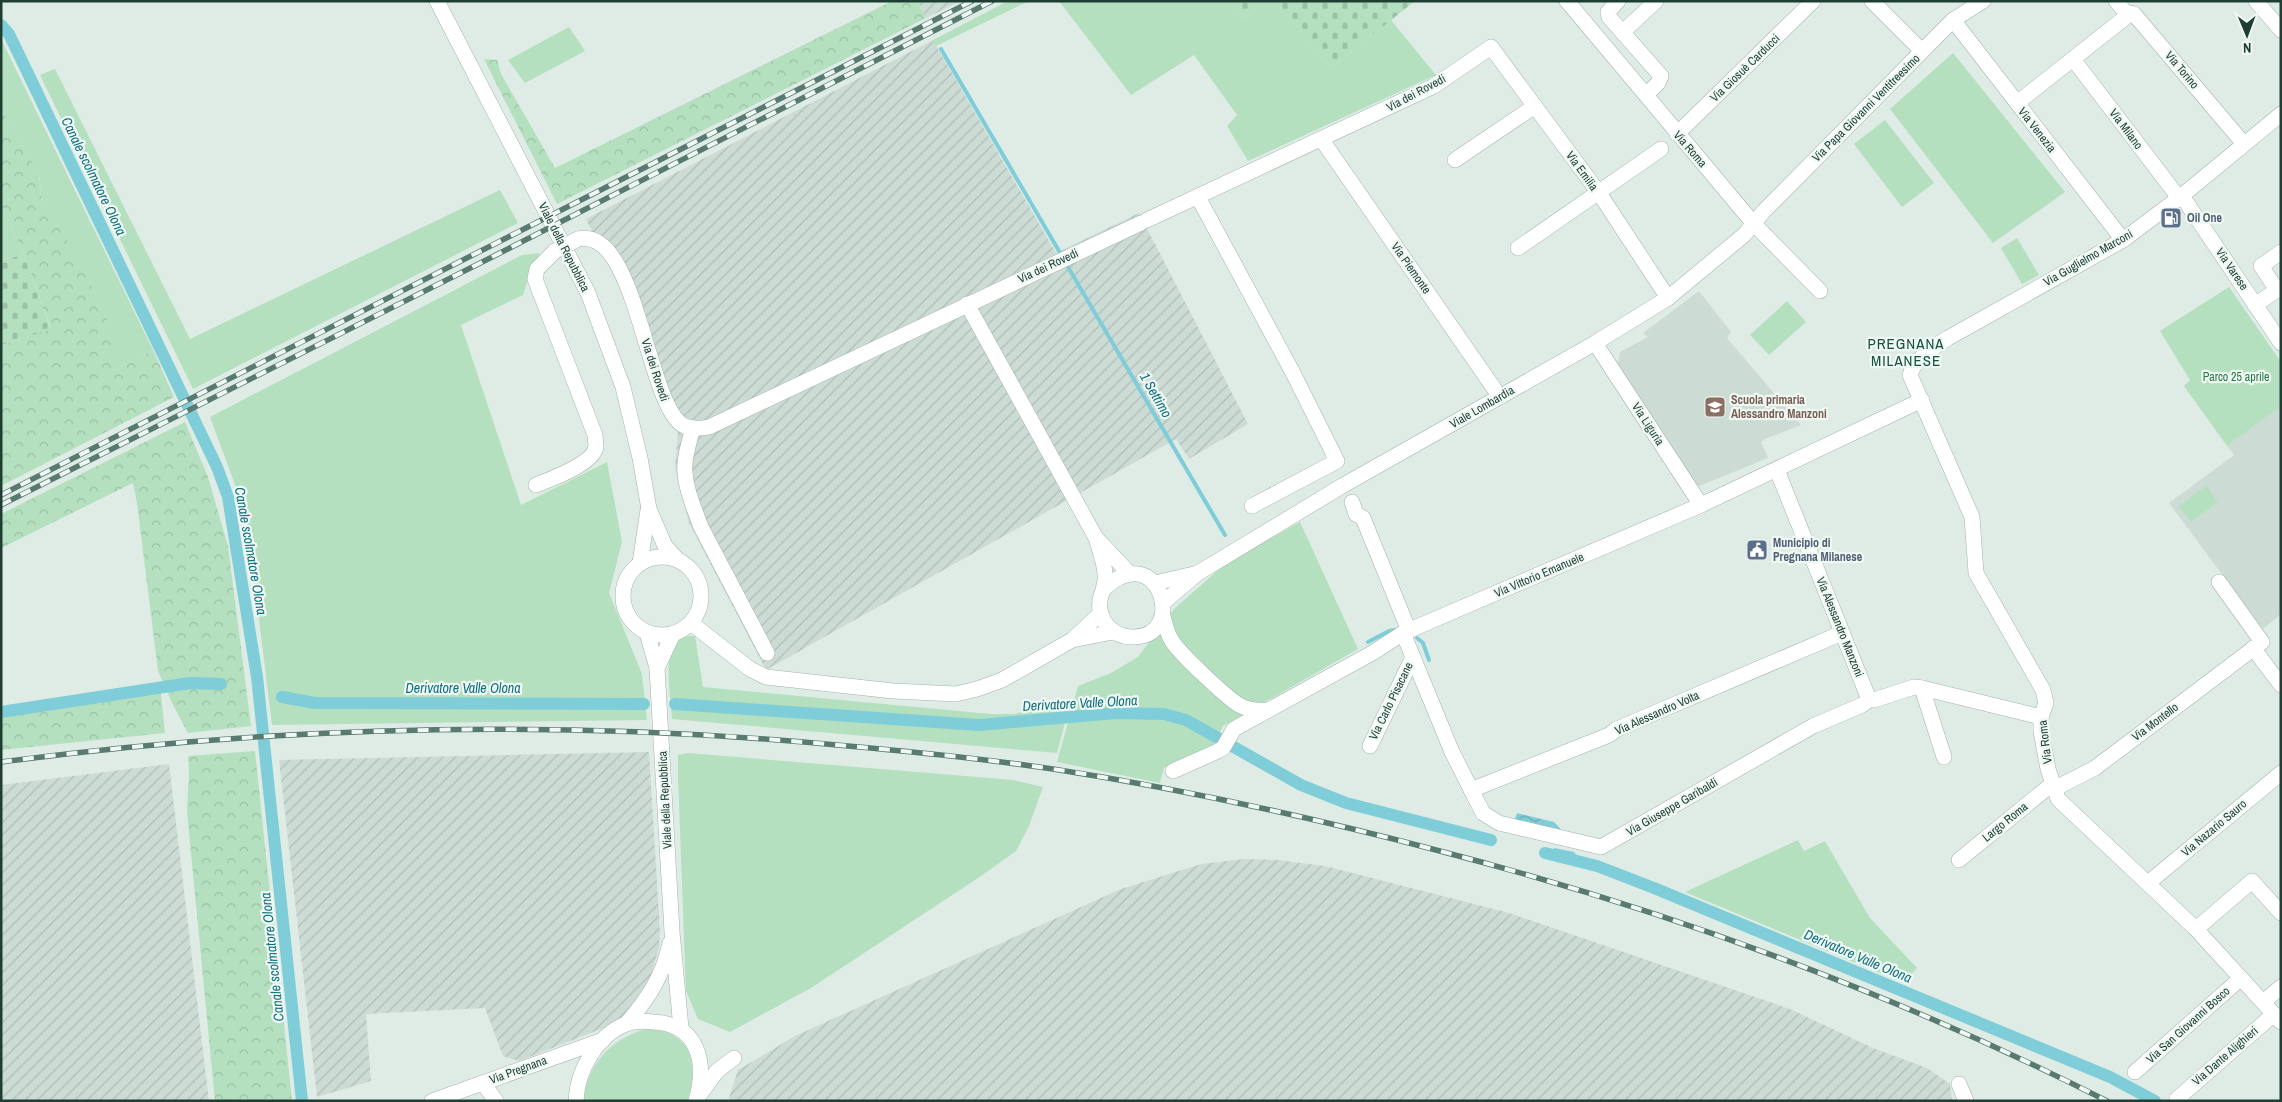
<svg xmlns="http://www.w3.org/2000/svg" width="2282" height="1102" viewBox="0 0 2282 1102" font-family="'Archivo Narrow',sans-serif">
	<defs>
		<pattern id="industrial-furrows" width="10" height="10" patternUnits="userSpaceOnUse" patternTransform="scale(1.25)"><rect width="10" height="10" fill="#ccdcd4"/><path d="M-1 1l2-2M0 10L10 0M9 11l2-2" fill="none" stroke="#afbeb7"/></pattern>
		<pattern id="forest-crowns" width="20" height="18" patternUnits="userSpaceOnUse" patternTransform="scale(1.25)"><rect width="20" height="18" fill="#b4e0bf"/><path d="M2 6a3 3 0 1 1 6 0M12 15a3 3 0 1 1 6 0" fill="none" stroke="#9ac1a5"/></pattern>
		<pattern id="cemetery-stones" width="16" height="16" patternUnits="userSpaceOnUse" patternTransform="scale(1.25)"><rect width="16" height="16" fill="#b4e0bf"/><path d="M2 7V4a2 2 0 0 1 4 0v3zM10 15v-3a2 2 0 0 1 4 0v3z" fill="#9ac1a5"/></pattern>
		<pattern id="water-waves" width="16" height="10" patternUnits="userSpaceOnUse" patternTransform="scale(1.25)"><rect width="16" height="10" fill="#7fcdd8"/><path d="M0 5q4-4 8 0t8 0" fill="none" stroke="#67a8b0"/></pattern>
	</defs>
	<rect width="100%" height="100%" fill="#deece5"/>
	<g fill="#ccdcd4">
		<polygon points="1699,291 1731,332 1727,338 1801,425 1765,439 1761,442 1768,458 1697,487 1617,368 1620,352 1648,337 1643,333"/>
		<polygon points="2281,406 2281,614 2263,629 2169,503 2234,455 2227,446"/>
	</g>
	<g fill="url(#industrial-furrows)">
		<polygon points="917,1 961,1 926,18"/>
		<polygon points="933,40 1056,253 1139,213 1248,424 1189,459 1176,439 766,670 689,523 675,467 678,433 665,418 622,292 586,219"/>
		<polygon points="649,752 660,931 659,948 647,988 619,1022 519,1061 503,1056 485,1008 366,1014 371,1081 317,1097 279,760"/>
		<polygon points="169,764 209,1101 1,1101 1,785"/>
		<polygon points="1244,859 1277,860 1325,866 1509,913 1790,1009 1873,1048 1927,1068 1950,1084 1952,1101 731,1101 729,1098 738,1070 795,1036 1121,889 1201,864"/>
	</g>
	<g fill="#b4e0bf">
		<polygon points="1008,1 1029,1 936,46 933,40"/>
		<polygon points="1059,1 1228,1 1243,19 1265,1 1275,1 1331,68 1391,20 1436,75 1248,161 1227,126 1237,115 1194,55 1131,95"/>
		<polygon points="569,27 585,51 525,83 508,60"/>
		<polygon points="1,39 153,350 112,371 112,330 79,260 41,198 39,174 2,110"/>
		<polygon points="1953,53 2065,192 1993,243 1890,109"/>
		<polygon points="55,69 190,339 500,190 518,223 193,389 40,75"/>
		<polygon points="1885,120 1934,183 1902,207 1854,144"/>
		<polygon points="1,203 24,255 1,260"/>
		<polygon points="2017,238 2039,275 2022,284 2001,248"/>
		<polygon points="540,253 530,273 523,295 461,325 521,505 607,462 622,542 609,593 642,674 647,720 272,725 251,554 237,490 210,417 522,255"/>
		<polygon points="2229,287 2281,362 2281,406 2227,446 2184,386 2190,380 2160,331"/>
		<polygon points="1787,301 1806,322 1769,355 1750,335"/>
		<polygon points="2206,486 2218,502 2191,522 2179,506"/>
		<polygon points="1300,522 1358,649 1223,726 1214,744 1164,768 1160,783 1057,762 1078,686 1111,673 1138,657 1175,608 1225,564"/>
		<path d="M695,636L703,687L990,714H1014L1071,700L1057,753L672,719C671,700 664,660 674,644C678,636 688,636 695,636Z"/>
		<polygon points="688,753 1013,780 1043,787 1029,826 1016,851 978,878 811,988 730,1032 698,1019 686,991 678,777 678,755"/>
		<polygon points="1798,840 1804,851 1825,841 1870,918 1917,968 1904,983 1685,892"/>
		<path d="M646,1029C691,1030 700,1064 687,1101H583C588,1064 610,1039 646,1029Z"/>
	</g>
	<g fill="url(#forest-crowns)">
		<polygon points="892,1 917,1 926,18 557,204 484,59 497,60 501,74 555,168"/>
		<polygon points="1,108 39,174 41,198 79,259 112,330 112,371 153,350 174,397 1,486 1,345 51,328 24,255 1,203"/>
		<polygon points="185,422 208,477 228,546 251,726 188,733 172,703 158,671 137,503 133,483 1,548 1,514"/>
		<polygon points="160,685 165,733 1,750 1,709 51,700"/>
		<polygon points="255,751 292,1101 215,1101 187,812 189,771 188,756"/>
	</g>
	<g fill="url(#cemetery-stones)">
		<polygon points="1228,1 1265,1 1243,19"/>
		<polygon points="1275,1 1415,1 1331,68"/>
		<polygon points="24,255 51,329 1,345 1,260"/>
	</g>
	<g fill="url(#water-waves)">
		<polygon points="1517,813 1554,822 1560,828 1560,832 1552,828 1515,819"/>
		<polygon points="1554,848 1574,852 1578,857 1576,863 1544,856 1545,850 1553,851"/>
	</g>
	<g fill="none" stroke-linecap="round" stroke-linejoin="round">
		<g stroke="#7fcdd8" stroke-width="4">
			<polyline points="941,49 1059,251"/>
			<polyline points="1068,267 1225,535"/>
			<polyline points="1417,638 1423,643 1429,660"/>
			<polyline points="1368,642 1389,631 1395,630"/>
		</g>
		<g stroke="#7fcdd8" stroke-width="12">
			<polyline points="1,25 9,34 217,467 228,497 257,677 302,1101"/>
			<polyline points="282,697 315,703 644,704"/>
			<polyline points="675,704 979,725 1116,713 1164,714 1186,720 1301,785 1346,803 1491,840"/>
			<polyline points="1,712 190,683 221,684"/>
			<polyline points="1545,853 1597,866 1654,888 2110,1077 2155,1101"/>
		</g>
		<g stroke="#a1b4ac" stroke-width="16">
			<g id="minor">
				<polyline points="437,1 588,293 623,387 640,458 649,509 665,546 677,559"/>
				<polyline points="1567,1 1754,224 1820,291"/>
				<polyline points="1618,1 1608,12 1609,17 1661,76 1658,83 1647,94"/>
				<polyline points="1872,1 1922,51"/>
				<polyline points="2116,1 2126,13 2134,14 2244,144"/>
				<polyline points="2256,1 2281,30"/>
				<polyline points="1953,20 2123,240"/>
				<polyline points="1624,34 1626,29 1656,1"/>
				<polyline points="2073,59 2179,198"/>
				<polyline points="2017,103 2131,13"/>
				<path d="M2281,114L2179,198L2123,240L1948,338C1935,346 1913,360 1910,375L1972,517L1976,573L2043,690L2046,703L2041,717V731L2048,769L2058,799L2196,929L2281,1022"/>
				<polyline points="1677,134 1813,1"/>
				<polyline points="1322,140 1500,397"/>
				<polyline points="1455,160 1535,106"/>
				<polyline points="2182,196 2281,343"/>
				<polyline points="1198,197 1292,371 1337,461 1252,506"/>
				<polyline points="1147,220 1434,86 1491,47 1599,193 1668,298"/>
				<path d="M578,239C635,225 646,395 680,423C688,430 699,429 709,427L1141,223"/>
				<polyline points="1518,248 1661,149"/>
				<polyline points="967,304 1096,538 1130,574"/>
				<polyline points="2255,305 2277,290 2261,266 2281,252"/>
				<polyline points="1595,343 1701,505"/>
				<path d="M693,428C690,439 686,451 685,463C683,483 694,508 701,527L767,653"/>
				<polyline points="1777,470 1868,697 1870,699"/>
				<path d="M536,485C551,479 593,464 596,447C596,443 595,439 595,435L535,279L537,269L555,251"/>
				<polyline points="1352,502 1356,514 1363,518 1409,631"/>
				<path d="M1097,541C1100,552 1105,564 1105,575C1106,585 1102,591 1100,600C1097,621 1114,638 1134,637C1188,636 1159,538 1105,588"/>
				<circle cx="662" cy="596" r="39"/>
				<polyline points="640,563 648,510"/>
				<polyline points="1155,583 1194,574"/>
				<polyline points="1164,602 1198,573 1342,486 1595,343 1668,298 1744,235 1764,211 1953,20 1983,1"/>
				<path d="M1163,616C1165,625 1167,633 1172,641C1180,654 1226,697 1239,705C1248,710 1258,711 1269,710"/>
				<polyline points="691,623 750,669 766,677 893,691 956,694 977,689 1002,680 1072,640 1101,613"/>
				<polyline points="647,633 657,668 672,932 681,1028"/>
				<polyline points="1403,633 1452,752 1483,813 1499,823 1601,847 1813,726 1862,705 1870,699 1874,700 1914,687 1922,688 2041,717"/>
				<polyline points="1072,640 1113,632"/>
				<polyline points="2253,648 2281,685"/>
				<polyline points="657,668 673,634"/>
				<polyline points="1922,688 1944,757"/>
				<polyline points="1370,746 1413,657"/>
				<polyline points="1173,771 1218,751 1223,748 1234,729 1374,652 1403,633 1701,505 1922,400"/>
				<polyline points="2054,789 2095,768 2262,642 2219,582"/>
				<polyline points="1471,790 1609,735 1617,729 1842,633"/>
				<polyline points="1959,860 2052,784"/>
				<polyline points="2148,883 2281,773"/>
				<polyline points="2196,929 2252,881 2281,913"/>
				<polyline points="2263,1002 2281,987"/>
				<path d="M626,1024C648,999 663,976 670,943"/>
				<polyline points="2135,1072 2241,978"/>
				<polyline points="483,1083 496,1101"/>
				<polyline points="1959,1084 1966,1101"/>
				<polyline points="701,1093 717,1071 734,1058"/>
				<polyline points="2177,1099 2274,1014"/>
				<polyline points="432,1101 603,1040"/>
				<path d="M576,1101C577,1071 597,1035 626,1024C634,1021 645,1021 653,1022C699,1024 707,1063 696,1101"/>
			</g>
		</g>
		<use href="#minor" stroke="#fff" stroke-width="15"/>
		<g stroke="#587a70" stroke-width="5.5">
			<g id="rail">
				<polyline points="1,495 972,1"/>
				<polyline points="1,505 498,254 992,1"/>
				<path d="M1,762C282,725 566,719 848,746C916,752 985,759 1053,769C1182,789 1310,817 1436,850C1668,910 1894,993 2107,1101"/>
			</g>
		</g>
		<use href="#rail" stroke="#eff8f3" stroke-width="4" stroke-dasharray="11" stroke-linecap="butt"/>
		<g stroke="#a1b4ac" stroke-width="16" stroke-linecap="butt">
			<polyline id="minor-bridge" points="555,251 578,239"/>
		</g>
		<use href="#minor-bridge" stroke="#fff" stroke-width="15"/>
	</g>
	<defs>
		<g id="fuel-square" transform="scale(1.125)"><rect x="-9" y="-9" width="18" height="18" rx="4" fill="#5c6f8a" stroke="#eff8f3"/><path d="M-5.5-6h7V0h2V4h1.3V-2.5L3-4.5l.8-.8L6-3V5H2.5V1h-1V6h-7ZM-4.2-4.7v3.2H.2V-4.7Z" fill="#fff"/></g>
		<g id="school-square" transform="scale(1.125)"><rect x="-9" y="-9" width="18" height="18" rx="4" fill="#8d6e63" stroke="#eff8f3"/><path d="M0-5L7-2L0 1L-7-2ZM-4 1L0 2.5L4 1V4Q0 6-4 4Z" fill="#fff"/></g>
		<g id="civic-square" transform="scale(1.125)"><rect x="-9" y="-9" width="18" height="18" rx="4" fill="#5c6f8a" stroke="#eff8f3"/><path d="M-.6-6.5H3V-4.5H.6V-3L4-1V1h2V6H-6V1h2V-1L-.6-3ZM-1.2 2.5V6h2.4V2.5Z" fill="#fff"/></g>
	</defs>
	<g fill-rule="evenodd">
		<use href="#fuel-square" x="2171" y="218"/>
		<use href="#school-square" x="1715" y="407"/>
		<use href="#civic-square" x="1757" y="550"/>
	</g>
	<g text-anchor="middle" stroke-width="4.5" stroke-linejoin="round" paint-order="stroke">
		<g font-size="12" fill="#1e3e34" stroke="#eff8f3">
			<text transform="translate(1745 68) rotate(-44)" y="4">Via Giosuè Carducci</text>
			<text transform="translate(2182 70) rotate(50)" y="4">Via Torino</text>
			<text transform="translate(1416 93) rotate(-28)" y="4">Via dei Rovedi</text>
			<text transform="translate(1866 108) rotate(-45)" y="4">Via Papa Giovanni Ventitreesimo</text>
			<text transform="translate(2126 129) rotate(53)" y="4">Via Milano</text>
			<text transform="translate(2037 130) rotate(52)" y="4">Via Venezia</text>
			<text transform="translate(1690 149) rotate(49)" y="4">Via Roma</text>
			<text transform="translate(1582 171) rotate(54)" y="4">Via Emilia</text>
			<text transform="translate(564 247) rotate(63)" y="4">Viale della Repubblica</text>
			<text transform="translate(2088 258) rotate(-30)" y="4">Via Guglielmo Marconi</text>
			<text transform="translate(1048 266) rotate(-25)" y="4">Via dei Rovedi</text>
			<text transform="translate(1411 268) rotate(55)" y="4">Via Piemonte</text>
			<text transform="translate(2232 269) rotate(56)" y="4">Via Varese</text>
			<text transform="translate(655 370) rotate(72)" y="4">Via dei Rovedi</text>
			<text transform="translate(1482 407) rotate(-30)" y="4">Viale Lombardia</text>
			<text transform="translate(1648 424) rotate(57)" y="4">Via Liguria</text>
			<text transform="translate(1539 575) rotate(-23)" y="4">Via Vittorio Emanuele</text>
			<text transform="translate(1840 627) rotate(68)" y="4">Via Alessandro Manzoni</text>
			<text transform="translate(1391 701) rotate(-64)" y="4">Via Carlo Pisacane</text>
			<text transform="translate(1657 713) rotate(-24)" y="4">Via Alessandro Volta</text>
			<text transform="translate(2155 722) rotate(-37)" y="4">Via Montello</text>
			<text transform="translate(2045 742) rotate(-97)" y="4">Via Roma</text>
			<text transform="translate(665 800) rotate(-93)" y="4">Viale della Repubblica</text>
			<text transform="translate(1672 807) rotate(-30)" y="4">Via Giuseppe Garibaldi</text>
			<text transform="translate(2005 822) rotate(-39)" y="4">Largo Roma</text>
			<text transform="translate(2214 828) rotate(-40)" y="4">Via Nazario Sauro</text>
			<text transform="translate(2188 1025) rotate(-42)" y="4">Via San Giovanni Bosco</text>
			<text transform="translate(2225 1056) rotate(-41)" y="4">Via Dante Alighieri</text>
			<text transform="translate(518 1070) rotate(-20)" y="4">Via Pregnana</text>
		</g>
		<g font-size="12" font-weight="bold" fill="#4e5e75" stroke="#eff8f3" text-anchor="start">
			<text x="2187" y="222">Oil One</text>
			<text x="1773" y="547">Municipio di<tspan x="1773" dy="14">Pregnana Milanese</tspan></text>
		</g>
		<g font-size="12" fill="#237942" stroke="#eff8f3">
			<text x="2236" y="381">Parco 25 aprile</text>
		</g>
		<g font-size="12" font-weight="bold" fill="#785e54" stroke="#eff8f3" text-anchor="start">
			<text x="1731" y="404">Scuola primaria<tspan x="1731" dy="14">Alessandro Manzoni</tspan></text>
		</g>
		<g font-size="14" font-style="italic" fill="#117180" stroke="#eff8f3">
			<text transform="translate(94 176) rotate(64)" y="5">Canale scolmatore Olona</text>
			<text transform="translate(1156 395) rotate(60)" y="5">1 Settimo</text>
			<text transform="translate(251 551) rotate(80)" y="5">Canale scolmatore Olona</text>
			<text x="463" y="693">Derivatore Valle Olona</text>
			<text transform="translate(1080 703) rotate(-3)" y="5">Derivatore Valle Olona</text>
			<text transform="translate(1858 956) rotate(23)" y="5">Derivatore Valle Olona</text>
			<text transform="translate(272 957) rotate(-96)" y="5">Canale scolmatore Olona</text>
		</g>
		<g font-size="15" letter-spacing="1" fill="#175242" stroke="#eff8f3">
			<text x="1906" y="349">PREGNANA<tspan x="1906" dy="17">MILANESE</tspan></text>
		</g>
	</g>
	<rect width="2282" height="1102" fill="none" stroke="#1e3e34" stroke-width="5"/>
	<g transform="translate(2247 35) rotate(179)" stroke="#eff8f3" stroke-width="4" paint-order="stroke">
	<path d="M0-4L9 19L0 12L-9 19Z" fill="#1e3e34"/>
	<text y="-8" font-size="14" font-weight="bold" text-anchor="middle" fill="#1e3e34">N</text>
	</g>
</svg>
